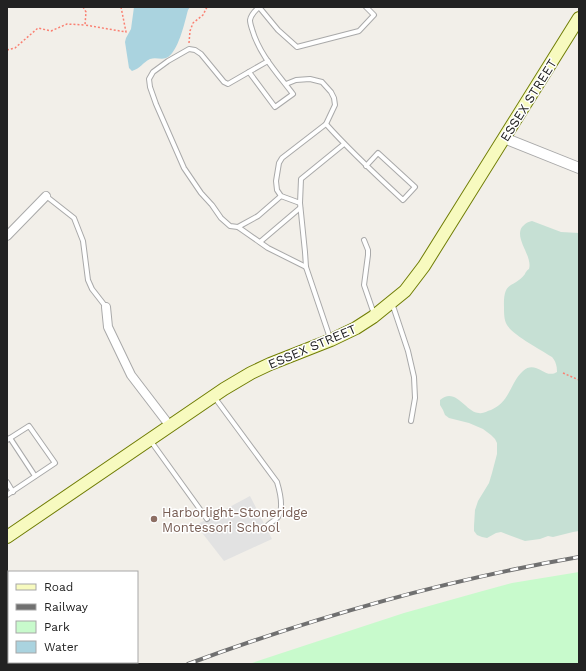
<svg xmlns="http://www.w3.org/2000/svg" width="586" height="671" viewBox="0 0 586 671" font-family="'Work Sans',sans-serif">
	<rect width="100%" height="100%" fill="#f2efe9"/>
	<path fill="#c6e0d4" d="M532,221L561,232L579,233V531L573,532L553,537L548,536L540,539L525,541L501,532L496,533L487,538L482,537L477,535L474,531V526L475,510L478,501L489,483L492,473L497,454V443L495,439L491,435L483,429L469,423L449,418L445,415L443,410L440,405V400C456,386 466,413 479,413C483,414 487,411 491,410C511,401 509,384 523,371C536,359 545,380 557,372C557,366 556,362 552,357C541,350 513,335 507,325C504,320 504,313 504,307C503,280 513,289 525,274C525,273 528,269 529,269C533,256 514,239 522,227C525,224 527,222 532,221Z"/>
	<polygon fill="#c8facc" points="579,572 579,664 249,664 288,651 404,613 479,592 512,583"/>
	<polygon fill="#e2e2e2" points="250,496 272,539 224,561 196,525"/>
	<path fill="#aad3df" d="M134,7H190L188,10C185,21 178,54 166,58C161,60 156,57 150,59C142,63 141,68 132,71L129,68L125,42L126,38L131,29Z"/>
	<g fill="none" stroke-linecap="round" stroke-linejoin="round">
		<g stroke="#a9a9a9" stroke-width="6">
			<g id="service">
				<polyline points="259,7 278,30 297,47 359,31 374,15 366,7"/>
				<polyline points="268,61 228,84 224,82 201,54 195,50 189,49 168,61 153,72 149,79 150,87 156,104 184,168 201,193 212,205 221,218 230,226 238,227 268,248 306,267"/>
				<path d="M249,72L275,107L293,94C277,73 259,54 252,29C251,26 250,23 250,20C251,14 255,11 259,7"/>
				<polyline points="286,84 296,80 310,79 322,82 331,92 334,98 335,105 326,124 282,158 279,163 276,181 277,190 281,196 300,203"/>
				<path d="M326,124C350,151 376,175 403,200L415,187L378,153L366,166"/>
				<polyline points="46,196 74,218 83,241 88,280 92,289 106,307"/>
				<polyline points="238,227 258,216 281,196"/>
				<polyline points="364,240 368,250 368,255 364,285 374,314"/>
				<polyline points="260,242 300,208"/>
				<polyline points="392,303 408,351 414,377 415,398 411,421"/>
				<polyline points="330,338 306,267 305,252 300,203 301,179 344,144"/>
				<path d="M215,398L277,482C280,492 284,508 278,517C276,520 271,522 268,525"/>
				<polyline points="10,438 35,476"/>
				<polyline points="7,440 29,426 55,463 7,495"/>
				<polyline points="150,440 207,519"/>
				<polyline points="7,482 13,492"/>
			</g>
		</g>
		<g stroke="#a9a9a9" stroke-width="10">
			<g id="minor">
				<polyline points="7,236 46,196"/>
				<polyline points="106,307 108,327 131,375 170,426"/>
				<polyline points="7,616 9,619"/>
				<polyline points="28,664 28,662"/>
			</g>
		</g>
		<g stroke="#a9a9a9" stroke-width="12">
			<polyline id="tertiary" points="504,138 579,168"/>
		</g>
		<g stroke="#707d05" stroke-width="14">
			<polyline id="secondary" points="7,537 224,389 251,373 270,364 331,340 356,328 373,317 405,291 424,266 579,18"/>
		</g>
		<g stroke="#fa8072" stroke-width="1.5" stroke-dasharray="2 2" stroke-linecap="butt">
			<polyline points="83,7 86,12 85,25 126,32 121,7"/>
			<polyline points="189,43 190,31 193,23 203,15 207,7"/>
			<polyline points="7,50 15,48 38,28 51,31 67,24 85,25"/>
			<polyline points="563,373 579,380"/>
		</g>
		<use href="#service" stroke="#fff" stroke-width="4"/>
		<use href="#minor" stroke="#fff" stroke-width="8"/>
		<use href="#tertiary" stroke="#fff" stroke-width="10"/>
		<use href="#secondary" stroke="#f7fabf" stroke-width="12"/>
		<g stroke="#707070" stroke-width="4">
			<path id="rail" d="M188,664C315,617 446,580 579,557"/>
		</g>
		<use href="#rail" stroke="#fff" stroke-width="2.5" stroke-dasharray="8" stroke-linecap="butt"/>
	</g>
	<circle fill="#8d6e63" stroke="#fff" stroke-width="1.5" cx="154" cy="519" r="4"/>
	<g text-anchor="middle" stroke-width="3" stroke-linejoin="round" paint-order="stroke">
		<g font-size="13" fill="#222" stroke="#fff">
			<text transform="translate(528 100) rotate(-58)" y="5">ESSEX STREET</text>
			<text transform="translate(312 346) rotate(-23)" y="5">ESSEX STREET</text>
		</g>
		<g font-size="13" fill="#785e54" stroke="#fff" text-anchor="start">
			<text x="162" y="517">Harborlight-Stoneridge<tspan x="162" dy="15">Montessori School</tspan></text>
		</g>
	</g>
	<rect width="586" height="671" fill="none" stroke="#222222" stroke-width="16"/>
	<rect x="8" y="571" width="130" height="92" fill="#ffffff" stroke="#a7a7a7"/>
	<rect x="16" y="584" width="20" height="6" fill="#f7fabf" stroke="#a7a7a7"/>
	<text x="44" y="591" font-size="12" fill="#222222">Road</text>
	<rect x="16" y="604" width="20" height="6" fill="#707070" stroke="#a7a7a7"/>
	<text x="44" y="611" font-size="12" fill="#222222">Railway</text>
	<rect x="16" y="621" width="20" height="12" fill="#c8facc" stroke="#a7a7a7"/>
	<text x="44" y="631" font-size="12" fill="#222222">Park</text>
	<rect x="16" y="641" width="20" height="12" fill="#aad3df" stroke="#a7a7a7"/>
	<text x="44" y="651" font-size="12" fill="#222222">Water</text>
</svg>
